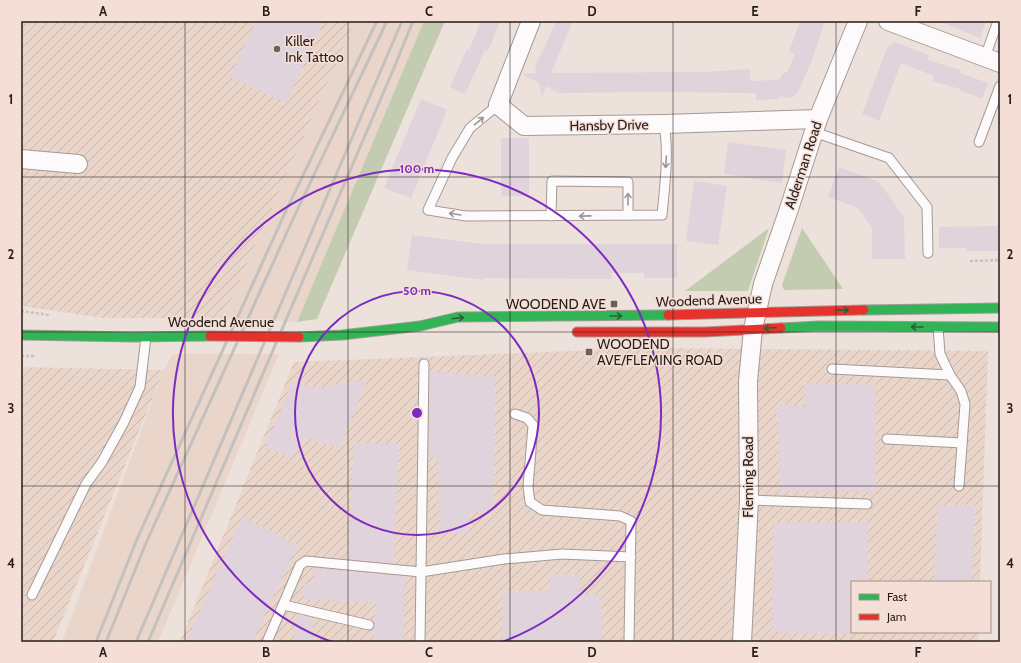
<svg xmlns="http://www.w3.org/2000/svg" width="1021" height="663" viewBox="0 0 1021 663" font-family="Cabin,sans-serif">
	<defs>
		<pattern id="industrial-furrows" width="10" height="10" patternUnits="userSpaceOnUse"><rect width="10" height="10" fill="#ead5cb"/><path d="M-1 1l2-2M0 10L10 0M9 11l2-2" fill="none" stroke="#c9b6ae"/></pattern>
	</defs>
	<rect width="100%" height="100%" fill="#ede1dc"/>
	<g fill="#ead5cb">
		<polygon points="355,21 424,21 297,322 223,318"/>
		<polygon points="173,354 279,354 158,642 62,642 164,370"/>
	</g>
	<g fill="url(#industrial-furrows)">
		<polygon points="21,21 355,21 223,318 103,318 21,306"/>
		<polygon points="646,348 988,351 980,582 852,582 852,632 979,632 978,642 180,642 294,362"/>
		<polygon points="21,367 164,370 53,642 21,642"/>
	</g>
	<g fill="#c3ccb1">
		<polygon points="424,21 445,21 317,319 297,322"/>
		<polygon points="769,228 748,291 685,291"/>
		<polygon points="802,228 843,289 784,290 782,285"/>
	</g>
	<g fill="#e0d3db">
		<polygon points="256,21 324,21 286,103 230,77"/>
		<polygon points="481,21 500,21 488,51 485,50 465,94 450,87 467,49 469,50"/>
		<polygon points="556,21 573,21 551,73 705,72 750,69 750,81 779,80 782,74 788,71 795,54 789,52 800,21 825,21 812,60 798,92 793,97 786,98 781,96 777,99 756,100 756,93 656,92 559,93 546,86 542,96 539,83 522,74 537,73 535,66 546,44"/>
		<polygon points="938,21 986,21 980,38"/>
		<polygon points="895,42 929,55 927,60 961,70 960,73 988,83 982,99 960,90 960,89 932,81 934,76 901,63 879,121 862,114 887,48"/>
		<polygon points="421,99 447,110 411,198 384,188"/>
		<rect x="501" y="138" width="28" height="58"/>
		<polygon points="728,142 786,150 782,183 724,174"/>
		<polygon points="839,167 879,182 904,217 905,259 872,259 872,228 858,208 828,197"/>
		<polygon points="694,181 727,186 718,245 686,241"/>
		<polygon points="1000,226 1000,251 966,251 966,248 939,248 939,227"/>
		<polygon points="412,235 482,244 677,244 677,278 644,278 644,273 611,273 612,279 484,278 484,280 407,270"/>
		<polygon points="430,371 495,377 494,511 470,512 468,533 440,532 438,460 429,456"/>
		<polygon points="367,380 339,448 304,437 292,458 265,447 293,381 318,389 331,385"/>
		<polygon points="804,383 875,385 876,492 780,491 777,404 806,407"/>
		<polygon points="354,443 399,444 394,563 348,559"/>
		<polygon points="975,505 972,582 934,582 938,506"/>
		<polygon points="242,517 297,545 252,642 186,642"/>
		<polygon points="867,522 867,582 852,582 852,634 771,632 774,523"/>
		<polygon points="315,569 405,576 403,642 373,642 376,603 304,599 304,584 313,584"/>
		<polygon points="550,574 580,575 579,594 601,595 601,642 503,642 503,591 550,591"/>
		<polygon points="296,615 312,618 313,642 294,642"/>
	</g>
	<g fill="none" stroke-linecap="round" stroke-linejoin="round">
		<g stroke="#a39a96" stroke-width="11">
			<g id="lane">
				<polyline points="985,57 998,21"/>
				<path d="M498,105L470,128L452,158L428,210L466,216L662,215C665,184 669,154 664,124"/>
				<polyline points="814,132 889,158 927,207 928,253"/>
				<polyline points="979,142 1000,86"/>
				<polyline points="551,216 552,181 628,182 628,215"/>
				<polyline points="938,327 940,354 950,375 961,391 965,404 959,486"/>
				<polyline points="832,369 950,375"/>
				<polyline points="515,414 527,418 533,425 528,487 530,502 542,510 620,516 631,521 629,642"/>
				<polyline points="887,439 962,443"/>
				<polyline points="749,500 867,504"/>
				<polyline points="32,595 86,484 102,462 124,422 140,387 146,337"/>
				<polyline points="284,605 369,625"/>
				<polyline points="267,642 300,565 306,561 421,572 424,364"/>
				<polyline points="420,642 421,572 504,559 562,554 631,557"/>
			</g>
		</g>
		<g stroke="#a39a96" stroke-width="20">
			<g id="street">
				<polyline points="531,21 498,105 524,126 664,124 818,119"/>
				<polyline points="888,21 1000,63"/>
				<polyline points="21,159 78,164"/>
				<polyline points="742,642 749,500 748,381 753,329 763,284 788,212 818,119 858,21"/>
			</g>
		</g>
		<g stroke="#a39a96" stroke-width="11">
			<g id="fast">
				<polyline points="864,310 1000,308"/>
				<polyline points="781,328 819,326 1000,327"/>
				<polyline points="21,335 133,337 210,336"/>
				<polyline points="299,337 342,335 420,326 458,317 668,315"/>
			</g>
		</g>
		<g stroke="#a39a96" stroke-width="11">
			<g id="jam">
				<polyline points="668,315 864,310"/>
				<polyline points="577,332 705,332 781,328"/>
			</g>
		</g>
		<g stroke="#c7c2c0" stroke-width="2.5" stroke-dasharray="3 2" stroke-linecap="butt">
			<polyline points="970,261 1000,260"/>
			<polyline points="21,311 49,315"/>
			<polyline points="21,356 35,356"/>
		</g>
		<use href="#lane" stroke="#fcfafa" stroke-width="9"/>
		<use href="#street" stroke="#fcfafa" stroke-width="18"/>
		<use href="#fast" stroke="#30b455" stroke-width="9"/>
		<use href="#jam" stroke="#e5322d" stroke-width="9"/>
		<g stroke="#c3c0be" stroke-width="3">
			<polyline points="96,642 137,539 284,215 377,21"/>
			<polyline points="106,642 146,543 293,219 387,21"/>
			<polyline points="136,642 402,21"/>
			<polyline points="148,642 394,68 413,21"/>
		</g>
		<g stroke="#a39a96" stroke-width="11" stroke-linecap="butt">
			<polyline id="jam-bridge" points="210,336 299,337"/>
		</g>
		<use href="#jam-bridge" stroke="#e5322d" stroke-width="9"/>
	</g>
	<defs><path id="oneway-shaft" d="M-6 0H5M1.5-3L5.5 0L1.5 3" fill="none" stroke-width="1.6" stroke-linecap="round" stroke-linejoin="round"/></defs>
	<g stroke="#9b9795">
		<use href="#oneway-shaft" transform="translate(479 121) rotate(-40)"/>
		<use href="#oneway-shaft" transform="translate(666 162) rotate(94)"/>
		<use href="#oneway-shaft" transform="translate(628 199) rotate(-90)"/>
		<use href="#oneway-shaft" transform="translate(455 214) rotate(-171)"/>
		<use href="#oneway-shaft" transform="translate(585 216) rotate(179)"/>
	</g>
	<g stroke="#2a6135">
		<use href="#oneway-shaft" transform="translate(843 310) rotate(-1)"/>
		<use href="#oneway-shaft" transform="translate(616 316)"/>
		<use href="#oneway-shaft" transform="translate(458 318) rotate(-7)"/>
		<use href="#oneway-shaft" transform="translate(917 327) rotate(-180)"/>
		<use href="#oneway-shaft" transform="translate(770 328) rotate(178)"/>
	</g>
	<path fill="none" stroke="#251d1a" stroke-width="1" stroke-opacity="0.55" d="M185,21V642M348,21V642M510,21V642M673,21V642M836,21V642M21,177H1000M21,332H1000M21,486H1000"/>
	<g fill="none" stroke="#7b2cbf" stroke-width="2">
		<circle cx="417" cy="413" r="122"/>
		<path d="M332 642A244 244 0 1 1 502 642"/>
	</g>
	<g fill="#6b625e" stroke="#f4ded5" stroke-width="1.5">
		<circle cx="277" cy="49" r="4"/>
		<rect x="610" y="300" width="8" height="8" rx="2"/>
		<rect x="585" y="348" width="8" height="8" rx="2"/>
	</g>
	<g text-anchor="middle" stroke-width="3" stroke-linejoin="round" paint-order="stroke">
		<g font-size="14" fill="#251d1a" stroke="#f4ded5" text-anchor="start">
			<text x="285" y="46">Killer<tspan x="285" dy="16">Ink Tattoo</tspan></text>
			<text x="606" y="309" text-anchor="end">WOODEND AVE</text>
			<text x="597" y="349">WOODEND<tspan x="597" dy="16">AVE/FLEMING ROAD</tspan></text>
		</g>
		<g font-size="14" fill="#251d1a" stroke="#f4ded5">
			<text transform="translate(609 125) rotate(-1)" y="5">Hansby Drive</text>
			<text transform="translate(803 165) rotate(-72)" y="5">Alderman Road</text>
			<text transform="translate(709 300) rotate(-2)" y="5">Woodend Avenue</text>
			<text x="221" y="327">Woodend Avenue</text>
			<text transform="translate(748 477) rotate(-90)" y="5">Fleming Road</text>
		</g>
	</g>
	<circle cx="417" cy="413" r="6" fill="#7b2cbf" stroke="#f4ded5" stroke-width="2"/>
	<g font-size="12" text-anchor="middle" font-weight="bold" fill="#7b2cbf" stroke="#f4ded5" stroke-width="3" stroke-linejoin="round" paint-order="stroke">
		<text x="417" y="173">100 m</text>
		<text x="417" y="295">50 m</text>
	</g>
	<rect width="1021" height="663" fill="none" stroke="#f4ded5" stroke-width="44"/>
	<rect x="851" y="581" width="140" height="52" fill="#f4ded5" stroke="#a1918a"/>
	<rect x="859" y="594" width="20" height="6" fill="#30b455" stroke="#a1918a"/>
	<text x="887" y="601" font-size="12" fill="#251d1a">Fast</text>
	<rect x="859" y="614" width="20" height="6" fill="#e5322d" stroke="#a1918a"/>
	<text x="887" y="621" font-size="12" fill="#251d1a">Jam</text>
	<rect x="22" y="22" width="977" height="619" fill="none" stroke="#251d1a" stroke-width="1.5"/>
	<g font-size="13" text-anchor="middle" font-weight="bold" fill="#251d1a">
		<text x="103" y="16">A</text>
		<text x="266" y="16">B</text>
		<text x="429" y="16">C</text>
		<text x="592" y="16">D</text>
		<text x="755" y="16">E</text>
		<text x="918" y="16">F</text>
		<text x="11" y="104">1</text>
		<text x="1010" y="104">1</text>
		<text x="11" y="259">2</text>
		<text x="1010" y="259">2</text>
		<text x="11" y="413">3</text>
		<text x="1010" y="413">3</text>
		<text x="11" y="568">4</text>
		<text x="1010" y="568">4</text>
		<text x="103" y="657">A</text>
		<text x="266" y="657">B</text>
		<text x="429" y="657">C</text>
		<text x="592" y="657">D</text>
		<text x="755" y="657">E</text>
		<text x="918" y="657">F</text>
	</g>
</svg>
